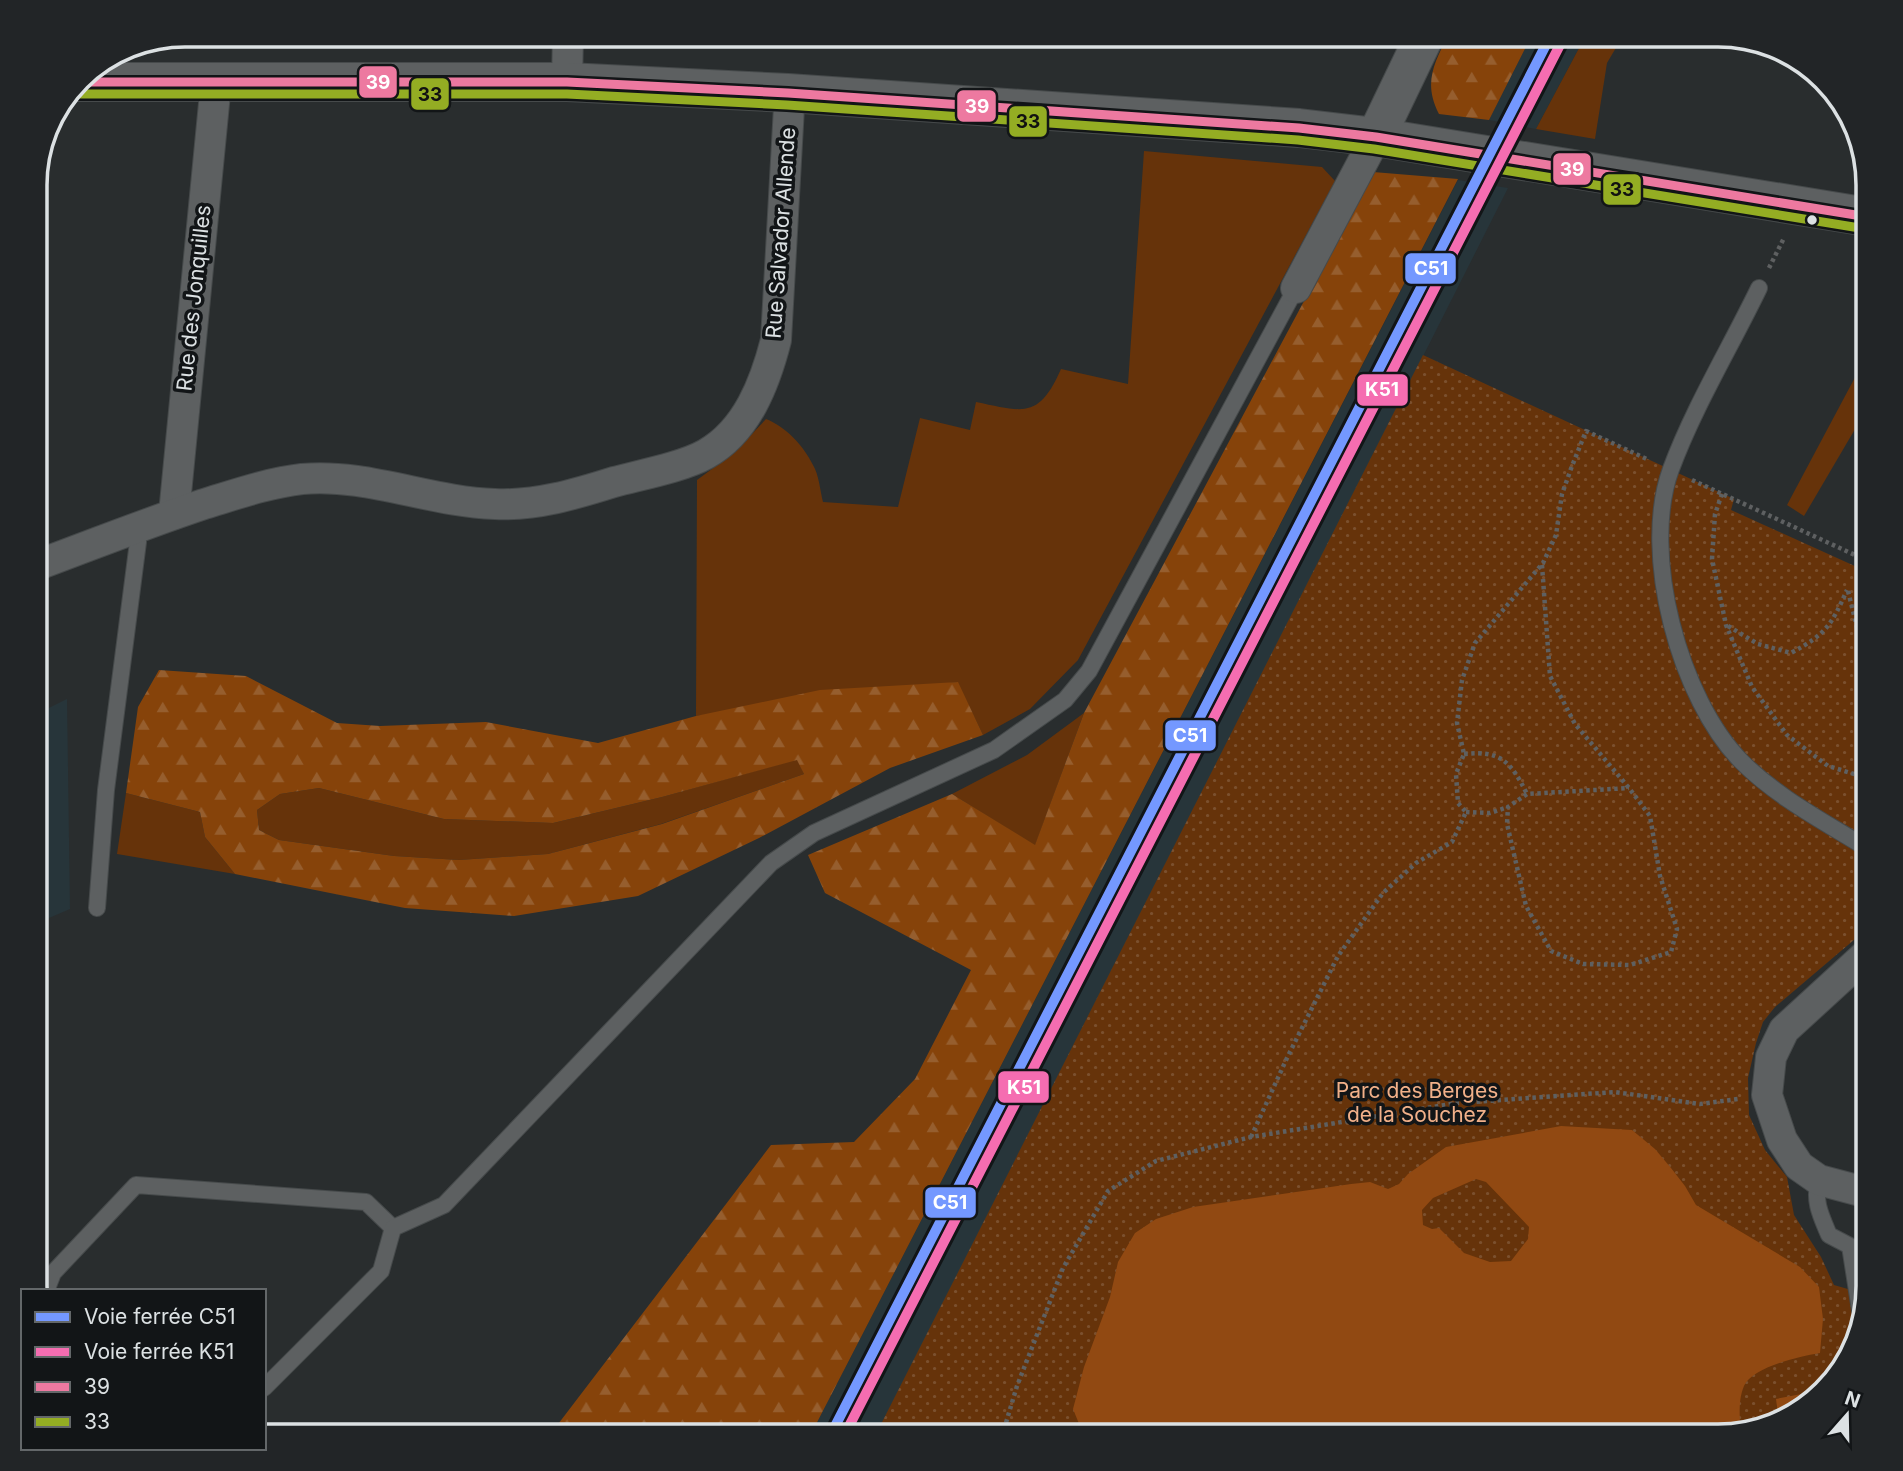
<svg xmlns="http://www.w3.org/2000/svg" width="1903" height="1471" viewBox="0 0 1903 1471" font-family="Inter,sans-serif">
	<defs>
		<pattern id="forest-firs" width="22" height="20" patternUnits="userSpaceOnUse" patternTransform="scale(1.75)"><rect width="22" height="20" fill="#86430a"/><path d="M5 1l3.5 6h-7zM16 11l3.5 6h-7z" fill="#965e2e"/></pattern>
		<pattern id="park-dots" width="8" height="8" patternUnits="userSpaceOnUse" patternTransform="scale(1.75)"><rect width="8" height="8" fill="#66330a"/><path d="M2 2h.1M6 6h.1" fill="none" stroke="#7b502e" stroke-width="1.8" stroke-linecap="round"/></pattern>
	</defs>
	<rect width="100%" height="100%" fill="#292d2e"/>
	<g fill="#27353a">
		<polygon points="1532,35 1586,35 1536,129 1489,120"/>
		<polygon points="1458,180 1508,188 936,1320 875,1436 810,1436"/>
		<polygon points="67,699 70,909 35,924 35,715"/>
	</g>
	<g fill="#66330a">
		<polygon points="1586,35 1599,35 1617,46 1607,63 1595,139 1536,129"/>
		<path d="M1144,151L1322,167L1335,181L1078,660L1030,709L983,735L957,682L696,716L697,480L735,452L766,419C786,427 803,445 813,465C819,475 820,490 823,502L898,507L920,418L970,430L976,402C1024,412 1039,419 1061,369L1128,384Z"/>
		<polygon points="1868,353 1868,407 1804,516 1787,505"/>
		<polygon points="1084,713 1035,846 952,794 1027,755"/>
		<polygon points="798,759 804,774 661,824 548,854 459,860 394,856 279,840 259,830 257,810 280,794 319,788 444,819 553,823 662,797"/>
		<polygon points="126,793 200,812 205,837 235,874 117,854"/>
	</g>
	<g fill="url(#forest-firs)" fill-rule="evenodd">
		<path d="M1448,35H1532L1489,120L1439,114C1423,83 1434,64 1448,35Z"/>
		<polygon points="1373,172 1458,179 810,1436 549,1436 771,1145 854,1142 915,1079 971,970 825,893 808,855 952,794 1035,845 1084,713"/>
		<path d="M159,670L246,676L337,723L380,726L486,722L598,743L696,716L820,690L958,682L983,735L890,768L759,838L638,896L514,916L405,908L235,874L205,837L200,812L126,793L138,707ZM797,760L804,774L662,824L548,854L459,860L394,856L279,840L259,830L257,810L280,794L319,788L444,819L553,823L662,797Z"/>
	</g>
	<polygon fill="url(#park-dots)" points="1423,355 1734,499 1731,510 1868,572 1868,928 1775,1007 1763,1022 1756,1043 1748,1078 1749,1115 1765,1150 1787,1177 1794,1215 1821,1257 1834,1285 1865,1294 1837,1378 1784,1421 1718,1436 875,1436"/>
	<g fill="#914912" fill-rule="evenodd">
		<path d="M1561,1126L1632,1130L1655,1149L1671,1168L1685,1186L1696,1205L1800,1267L1819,1287L1823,1319L1820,1353C1801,1356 1752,1367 1744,1386C1738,1400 1740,1416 1740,1431L1718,1436H1084L1073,1409L1084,1367L1110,1297L1118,1262L1135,1233L1156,1219L1193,1207L1351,1184L1370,1182L1388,1189L1399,1184L1408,1174L1446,1147ZM1476,1179L1486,1182L1529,1227L1528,1239L1511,1261L1490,1262L1464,1253L1439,1228L1432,1229L1423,1225L1422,1210L1433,1198Z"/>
		<polygon points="1822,1390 1784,1421 1779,1422 1776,1399"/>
	</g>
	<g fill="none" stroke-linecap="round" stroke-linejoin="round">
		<g stroke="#464a4b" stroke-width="18">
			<g id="service">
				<path d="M1759,288C1730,348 1694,407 1671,469C1640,553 1680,700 1742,762C1778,798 1825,822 1868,849"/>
				<polyline points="97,908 106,790 138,542 136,528"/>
				<path d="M1819,1180C1813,1201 1821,1216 1829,1235L1850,1246L1860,1310"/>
				<polyline points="46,1291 53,1273 136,1185 366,1202 393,1228"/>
				<polyline points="264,1388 381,1271 393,1228 444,1205 771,863 814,833 994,750 1065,700 1089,671 1296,288"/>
			</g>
		</g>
		<g stroke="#464a4b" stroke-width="32">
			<g id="minor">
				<polyline points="567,82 568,35"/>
				<polyline points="1296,288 1376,137"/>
				<polyline points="174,514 216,83"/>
				<path d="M35,566C91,545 147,523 204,504C237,494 268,483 302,479C367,473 430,502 495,504C536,506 576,494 614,482C640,475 683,467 706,454C747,431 765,383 776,340L789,107L788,93"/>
				<polyline points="1868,953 1784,1030 1771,1057 1767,1095 1782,1140 1799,1166 1819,1180 1868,1193"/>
			</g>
		</g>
		<g stroke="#464a4b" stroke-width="40">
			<g id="tertiary">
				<polyline points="78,82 567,82 788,93 1299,128 1376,137 1868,217"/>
				<polyline points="1376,137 1425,35"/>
			</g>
		</g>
		<g stroke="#5e6061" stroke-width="4.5" stroke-dasharray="3.5 3.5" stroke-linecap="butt">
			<polyline points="1769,268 1784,238"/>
			<polyline points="1692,480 1868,561"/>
			<polyline points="1722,494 1715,514 1712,559 1726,625 1752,687 1787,735 1828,766 1864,777 1868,781"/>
			<polyline points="1542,565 1550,676 1575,724 1629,788 1650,816 1660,876 1677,929 1671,952 1630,965 1583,964 1551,951 1526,906 1507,824 1508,807 1527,794 1629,788"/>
			<polyline points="1848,591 1868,672"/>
			<path d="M1728,626L1758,644L1791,653C1826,634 1831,626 1847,590"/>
			<path d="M1464,754C1501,750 1511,762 1527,794"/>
			<polyline points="1864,777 1868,766"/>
			<polyline points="1466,812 1490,813 1508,807"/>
			<polyline points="1251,1137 1287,1058 1338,956 1383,893 1416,863 1452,842 1466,812 1458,803 1456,774 1464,754 1457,723 1462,680 1475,643 1543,563 1556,535 1562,494 1572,466 1586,431 1649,460"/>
			<polyline points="1002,1436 1017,1386 1063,1268 1108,1191 1156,1161 1251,1137 1457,1103 1615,1092 1700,1104 1738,1099"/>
		</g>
		<use href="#service" stroke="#5d6061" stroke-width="16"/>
		<use href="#minor" stroke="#5d6061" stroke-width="30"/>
		<use href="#tertiary" stroke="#5d6061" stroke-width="38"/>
		<g stroke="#121517" stroke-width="14">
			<polyline id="bus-1" points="78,82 567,82 788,93 1299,128 1376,137 1868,217"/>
		</g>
		<g stroke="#121517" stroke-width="14">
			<polyline id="bus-2" points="78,94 567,94 787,105 1298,140 1374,149 1866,229"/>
		</g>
		<use href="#bus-1" stroke="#ed79a0" stroke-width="9"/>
		<use href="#bus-2" stroke="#94ad23" stroke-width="9"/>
		<g stroke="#121517" stroke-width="16">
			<polyline id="rail-1" points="830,1436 1551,35"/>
		</g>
		<g stroke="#121517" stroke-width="16">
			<polyline id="rail-2" points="844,1436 1562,41"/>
		</g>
		<use href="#rail-1" stroke="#7498ff" stroke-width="10"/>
		<use href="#rail-2" stroke="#f56db1" stroke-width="10"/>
	</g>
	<circle fill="#dce1e3" stroke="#121517" stroke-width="2.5" cx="1812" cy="220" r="6"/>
	<g text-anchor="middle" stroke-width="7" stroke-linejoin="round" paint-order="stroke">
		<g font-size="21" fill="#dce1e3" stroke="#121517">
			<text transform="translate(781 233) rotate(-86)" y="7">Rue Salvador Allende</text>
			<text transform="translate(194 298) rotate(-84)" y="7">Rue des Jonquilles</text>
		</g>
		<g font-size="21" fill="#f1b089" stroke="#121517">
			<text x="1417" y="1098">Parc des Berges<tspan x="1417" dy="24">de la Souchez</tspan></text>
		</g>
	</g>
	<path d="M0 0H1903V1471H0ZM185 47H1718A138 138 0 0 1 1856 185V1286A138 138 0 0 1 1718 1424H185A138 138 0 0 1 47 1286V185A138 138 0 0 1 185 47Z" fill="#222527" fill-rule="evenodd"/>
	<path fill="none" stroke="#dce1e3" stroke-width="3.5" d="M185 47H1718A138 138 0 0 1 1856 185V1286A138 138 0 0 1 1718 1424H185A138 138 0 0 1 47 1286V185A138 138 0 0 1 185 47Z"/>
	<g stroke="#121517" stroke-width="2.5">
		<rect x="358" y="65" width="40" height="34" rx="7" fill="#ed79a0"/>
		<rect x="410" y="77" width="40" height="34" rx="7" fill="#94ad23"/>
		<rect x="956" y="89" width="41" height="34" rx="7" fill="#ed79a0"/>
		<rect x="1008" y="105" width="40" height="33" rx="7" fill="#94ad23"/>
		<rect x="1552" y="152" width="40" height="34" rx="7" fill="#ed79a0"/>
		<rect x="1602" y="173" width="40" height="33" rx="7" fill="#94ad23"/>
		<rect x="1404" y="252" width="53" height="33" rx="7" fill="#7498ff"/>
		<rect x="1356" y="373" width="53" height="34" rx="7" fill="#f56db1"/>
		<rect x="1164" y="719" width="53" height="33" rx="7" fill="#7498ff"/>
		<rect x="997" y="1070" width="53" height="34" rx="7" fill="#f56db1"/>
		<rect x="924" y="1186" width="53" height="33" rx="7" fill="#7498ff"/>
	</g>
	<g font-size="19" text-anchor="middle" font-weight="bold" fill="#fff">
		<text x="378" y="89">39</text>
		<text x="977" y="113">39</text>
		<text x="1572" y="176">39</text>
		<text x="1431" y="275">C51</text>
		<text x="1382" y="396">K51</text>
		<text x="1190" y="742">C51</text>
		<text x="1024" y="1094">K51</text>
		<text x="950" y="1209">C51</text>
	</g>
	<g font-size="19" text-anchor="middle" font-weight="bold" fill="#111">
		<text x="430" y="101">33</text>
		<text x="1028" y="128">33</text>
		<text x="1622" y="196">33</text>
	</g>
	<rect x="21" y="1289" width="245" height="161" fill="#121517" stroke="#636769" stroke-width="2"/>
	<rect x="35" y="1312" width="35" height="10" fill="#7498ff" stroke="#636769" stroke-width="2"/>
	<text x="84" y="1324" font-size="21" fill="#dce1e3">Voie ferrée C51</text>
	<rect x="35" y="1347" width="35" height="10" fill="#f56db1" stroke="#636769" stroke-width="2"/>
	<text x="84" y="1359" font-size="21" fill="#dce1e3">Voie ferrée K51</text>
	<rect x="35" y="1382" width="35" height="10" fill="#ed79a0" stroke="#636769" stroke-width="2"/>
	<text x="84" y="1394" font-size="21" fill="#dce1e3">39</text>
	<rect x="35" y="1417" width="35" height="10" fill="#94ad23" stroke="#636769" stroke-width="2"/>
	<text x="84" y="1429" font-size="21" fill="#dce1e3">33</text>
	<g transform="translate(1847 1415) rotate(20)" stroke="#121517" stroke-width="5" paint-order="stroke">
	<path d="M0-5L12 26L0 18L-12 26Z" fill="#dce1e3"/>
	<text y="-10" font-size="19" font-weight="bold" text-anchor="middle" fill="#dce1e3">N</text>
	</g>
</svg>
